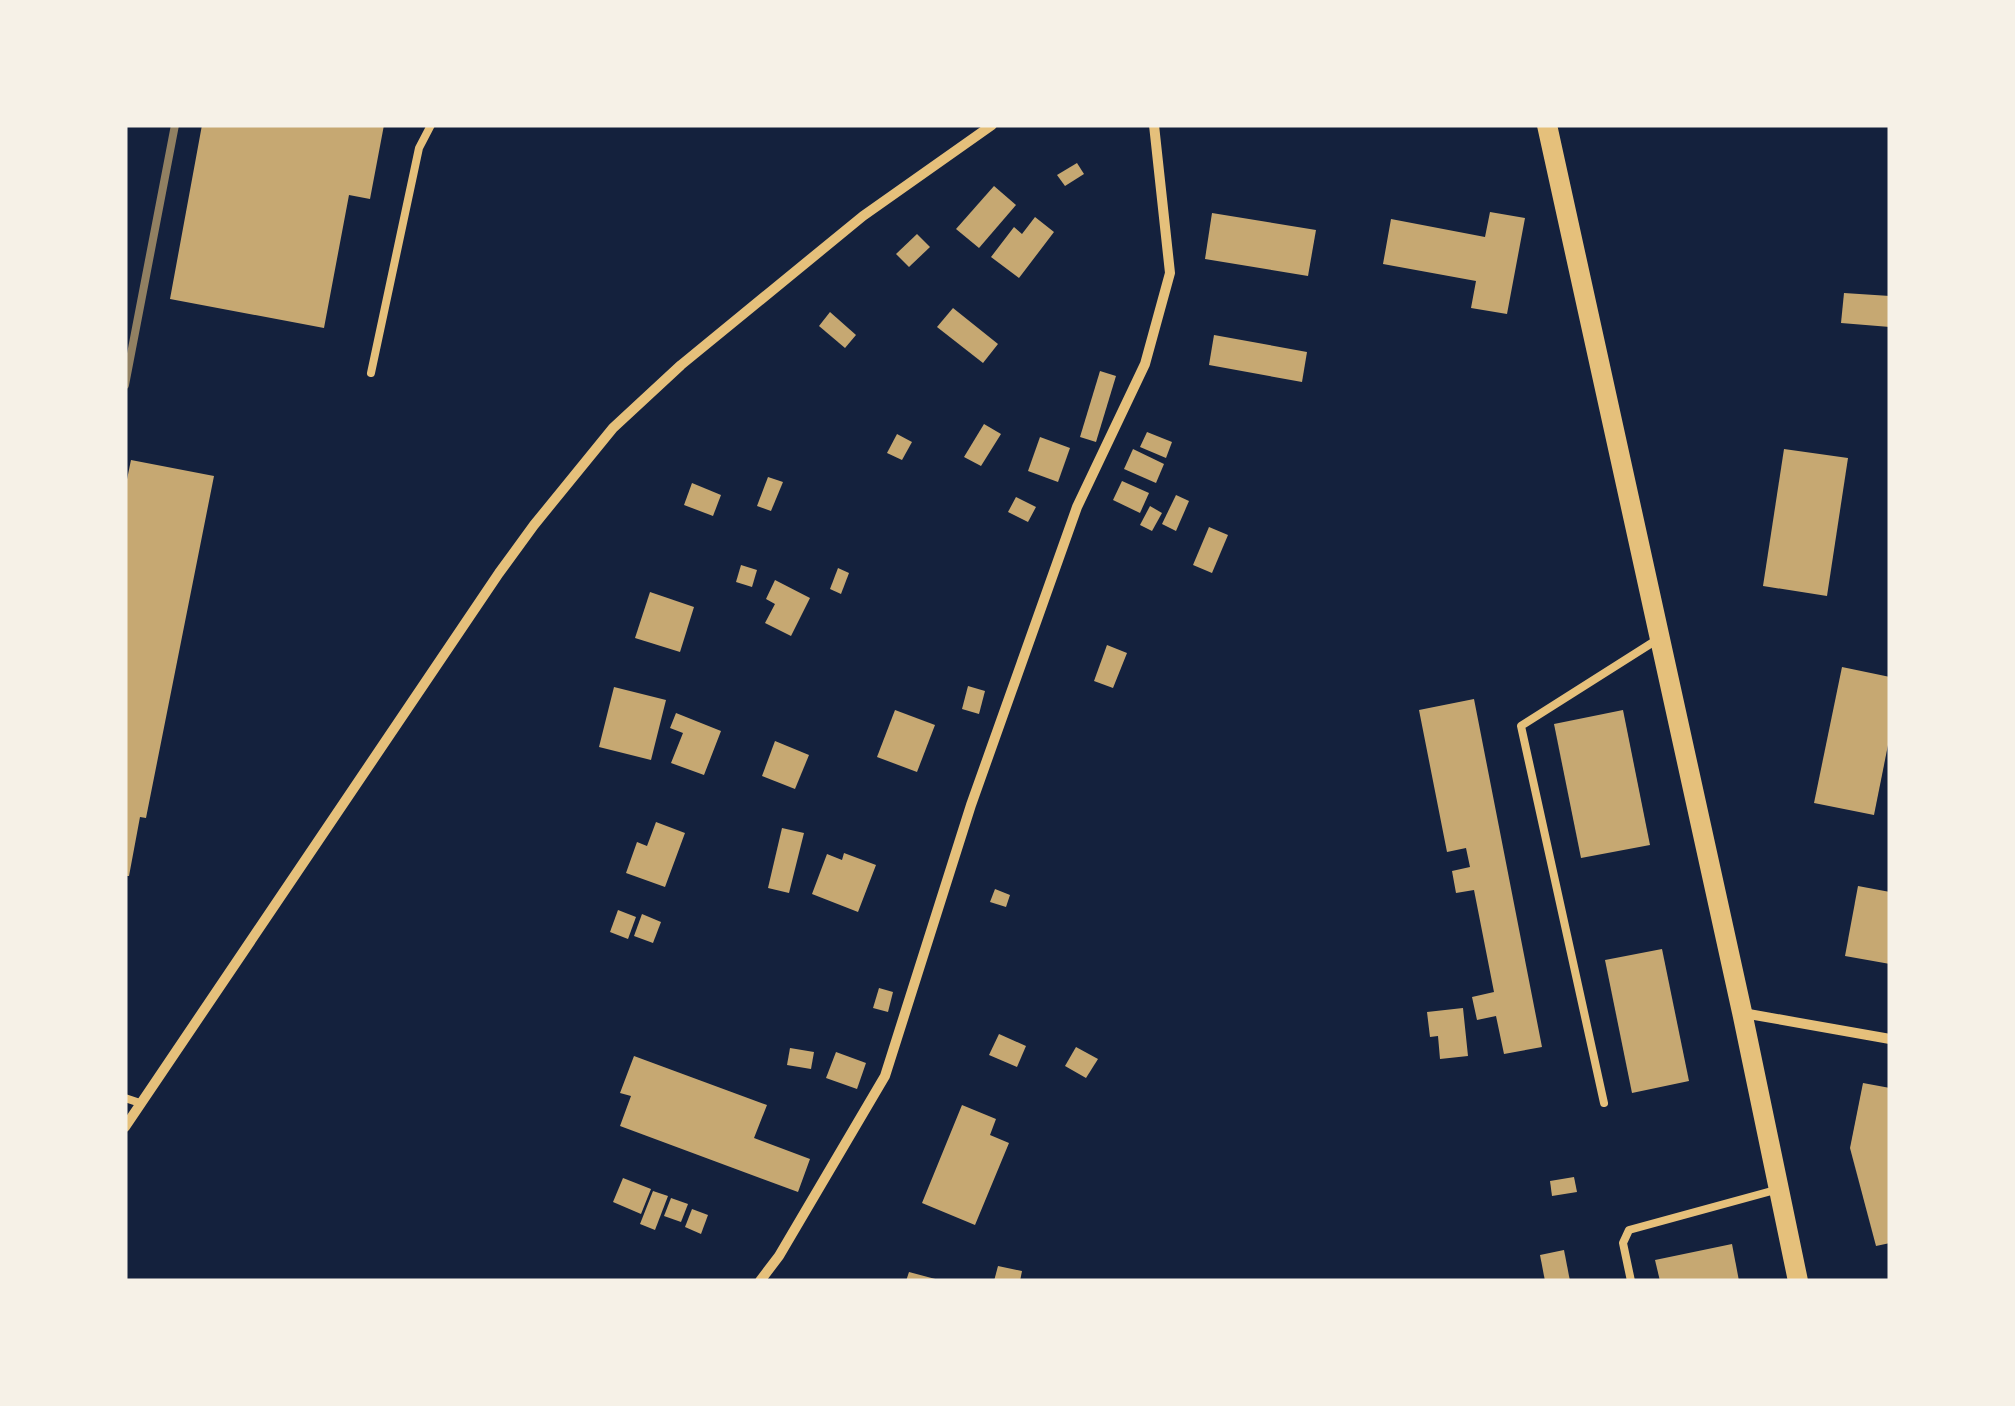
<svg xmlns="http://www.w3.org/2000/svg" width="2015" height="1406" viewBox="0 0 2015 1406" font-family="Roboto,sans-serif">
	<rect width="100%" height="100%" fill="#14213d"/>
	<g fill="#c6a872">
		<polygon points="202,125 384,125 370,199 349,195 324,328 170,299"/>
		<polygon points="1077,163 1084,174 1065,186 1057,175"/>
		<polygon points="994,186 1016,205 979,248 956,229"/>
		<polygon points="1490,212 1525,218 1507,314 1471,308 1476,281 1383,264 1391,219 1485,237"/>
		<polygon points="1212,213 1316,230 1308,276 1205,259"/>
		<polygon points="1035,217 1054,232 1019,278 991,257 1014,227 1022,234"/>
		<polygon points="917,234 930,247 909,267 896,254"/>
		<polygon points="1844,293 1890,296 1890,327 1841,323"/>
		<polygon points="953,308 998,344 983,363 937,327"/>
		<polygon points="830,312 856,335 845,348 819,326"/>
		<polygon points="1214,335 1307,352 1302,382 1209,365"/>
		<polygon points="1100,371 1116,376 1096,442 1080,437"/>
		<polygon points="984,424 1001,434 981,466 964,457"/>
		<polygon points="1147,432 1172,442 1166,458 1140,447"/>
		<polygon points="897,434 912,442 902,460 887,453"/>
		<polygon points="1040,437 1070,448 1058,482 1028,471"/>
		<polygon points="1133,449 1164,464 1156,483 1124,469"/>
		<polygon points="1784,449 1848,458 1827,596 1763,586"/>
		<polygon points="131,460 214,476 146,818 140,817 129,876 125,876 125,489"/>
		<polygon points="768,477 783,482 771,511 757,506"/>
		<polygon points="1122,481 1149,493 1140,513 1113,500"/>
		<polygon points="692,483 721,495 713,516 684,505"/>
		<polygon points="1176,495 1189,501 1176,531 1162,524"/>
		<polygon points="1016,497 1036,507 1028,522 1008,512"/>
		<polygon points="1150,506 1162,513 1152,531 1140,525"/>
		<polygon points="1209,527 1228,535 1212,573 1193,565"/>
		<polygon points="741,565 757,570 752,587 736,582"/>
		<polygon points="838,568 849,573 841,594 830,589"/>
		<polygon points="775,580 810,598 791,636 765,623 775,604 766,599"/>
		<polygon points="650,592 694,607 680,652 635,638"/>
		<polygon points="1107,645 1127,653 1113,688 1094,681"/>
		<polygon points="1842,667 1890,677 1890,735 1874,815 1814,803"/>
		<polygon points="968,686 985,691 979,714 962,709"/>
		<polygon points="614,687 666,700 651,760 599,747"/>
		<polygon points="1474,699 1542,1047 1504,1054 1496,1016 1477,1020 1472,997 1494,992 1474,890 1456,893 1452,871 1470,867 1466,848 1447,852 1419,710"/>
		<polygon points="895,710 935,725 917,772 877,757"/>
		<polygon points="1623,710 1650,845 1581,858 1554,724"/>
		<polygon points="676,713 721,731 704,775 671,763 683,733 670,728"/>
		<polygon points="775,741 809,755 795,789 762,776"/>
		<polygon points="656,822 685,833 665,887 626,873 637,842 647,846"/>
		<polygon points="782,828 804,833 789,893 768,888"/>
		<polygon points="844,853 876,865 858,912 812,894 827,854 842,860"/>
		<polygon points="1858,886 1890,892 1890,964 1845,956"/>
		<polygon points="995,889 1010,895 1006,907 990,902"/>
		<polygon points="618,910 636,917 628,939 610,932"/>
		<polygon points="642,914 661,922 653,943 634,936"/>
		<polygon points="1662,949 1689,1081 1632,1093 1605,960"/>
		<polygon points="879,988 893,992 888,1012 873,1008"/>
		<polygon points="1463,1008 1468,1056 1440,1059 1438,1036 1430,1037 1427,1012"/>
		<polygon points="999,1034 1026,1046 1017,1067 989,1055"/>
		<polygon points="1076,1047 1098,1059 1086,1078 1065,1066"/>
		<polygon points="790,1048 814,1052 811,1069 787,1065"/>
		<polygon points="836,1052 866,1063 857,1089 826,1078"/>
		<polygon points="634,1056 767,1105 754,1138 810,1159 798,1192 620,1126 631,1096 620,1093"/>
		<polygon points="1863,1083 1890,1088 1890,1243 1876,1246 1850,1148"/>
		<polygon points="962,1105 996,1119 990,1135 1009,1143 975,1225 922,1203"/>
		<polygon points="1574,1177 1577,1192 1552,1196 1550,1181"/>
		<polygon points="623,1178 651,1189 641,1214 613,1202"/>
		<polygon points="653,1191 668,1196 655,1230 640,1224"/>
		<polygon points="671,1198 688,1204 681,1222 664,1216"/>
		<polygon points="692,1209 708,1215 701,1234 685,1227"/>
		<polygon points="1732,1244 1739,1281 1660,1281 1655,1260"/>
		<polygon points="1564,1250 1570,1281 1545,1281 1540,1255"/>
		<polygon points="998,1266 1022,1271 1020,1281 994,1281"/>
		<polygon points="909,1272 939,1280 939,1281 906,1281"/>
	</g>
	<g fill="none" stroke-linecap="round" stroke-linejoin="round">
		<g stroke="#e5c07b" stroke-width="8">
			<polyline points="371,373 419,148 431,125"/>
			<polyline points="125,1098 140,1103"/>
			<polyline points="1604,1103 1521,726 1655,641"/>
			<polyline points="1631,1281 1623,1243 1629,1230 1779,1189"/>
		</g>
		<g stroke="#e5c07b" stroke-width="10">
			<polyline points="1743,1013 1890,1039"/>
			<polyline points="125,1127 499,573 534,525 613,428 681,365 863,216 992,125"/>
			<polyline points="760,1281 779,1256 885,1076 971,805 1077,507 1145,364 1170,273 1154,125"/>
		</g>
		<polyline stroke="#e5c07b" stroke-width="20" points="1547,125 1742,1012 1798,1281"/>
		<polyline stroke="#918062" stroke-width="8" points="125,385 175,125"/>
	</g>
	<rect width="2015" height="1406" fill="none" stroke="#f6f1e7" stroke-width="255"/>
</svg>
